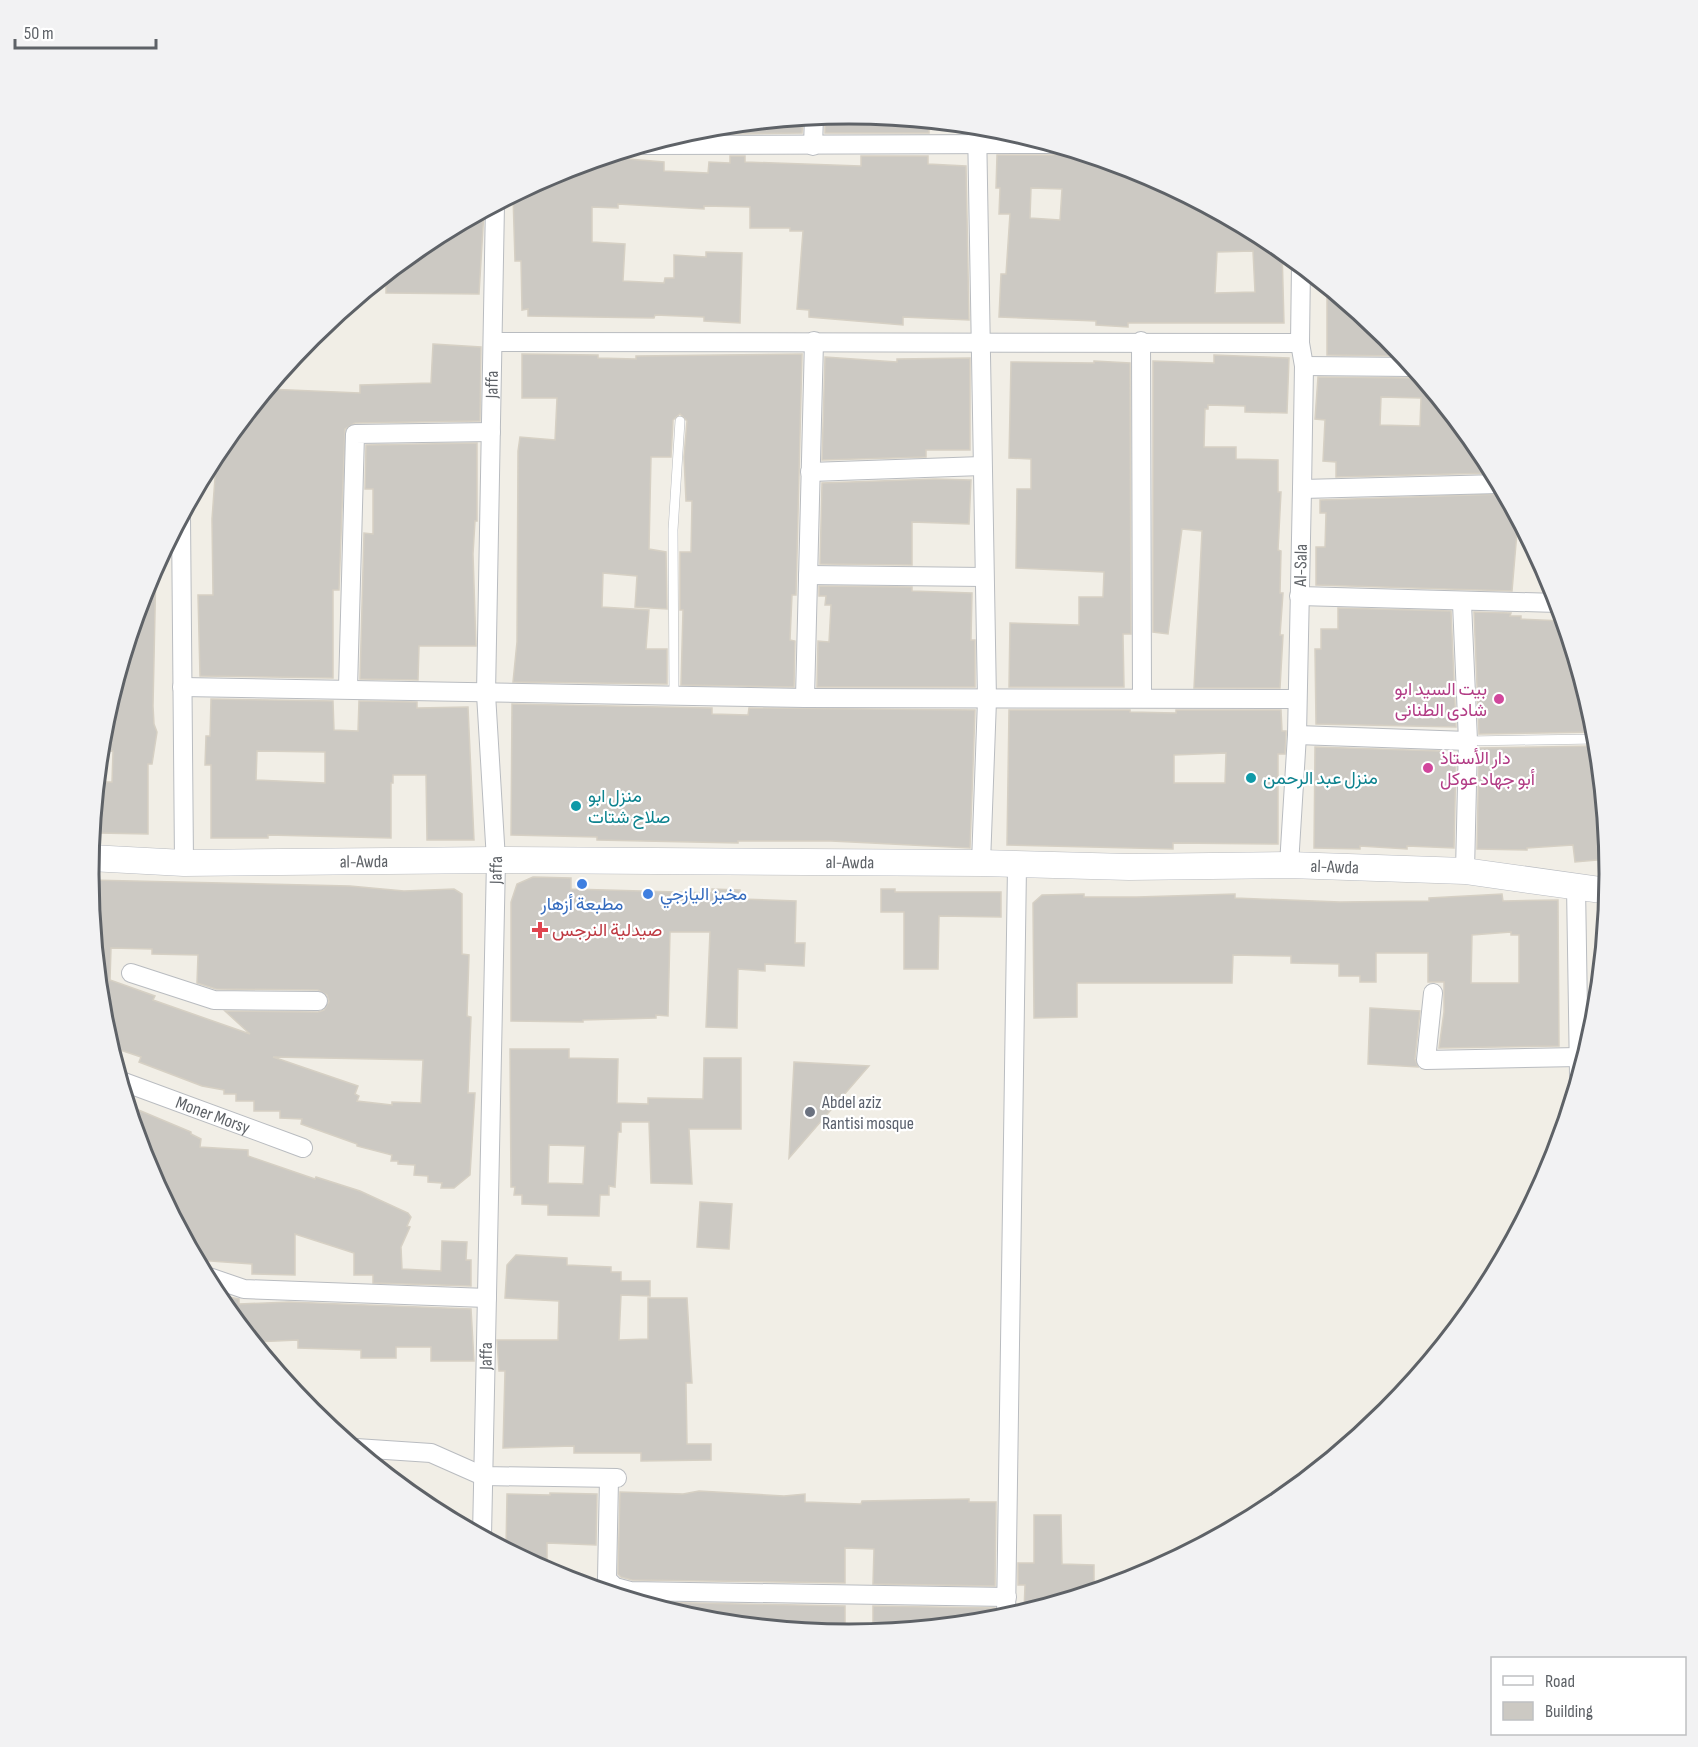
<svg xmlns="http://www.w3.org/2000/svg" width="1698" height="1747" viewBox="0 0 1698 1747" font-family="'Sofia Sans Condensed',Vazirmatn,sans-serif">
	<rect width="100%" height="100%" fill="#f1eee6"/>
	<g fill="#ccc9c3" stroke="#d6d0c4" stroke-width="1.5" fill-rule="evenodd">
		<polygon points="849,113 929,121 929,133 825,133 825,115"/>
		<polygon points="803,118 802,133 731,134 731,125"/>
		<path d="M1062,147L1083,154L1082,160L1102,159L1140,171L1272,241L1282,249L1284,323H1128V327L1096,325V321L999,317L1001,274H1006L1010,214H999L1000,188H996L997,155H1052L1058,153ZM1031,188L1062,189L1060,220L1030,218ZM1253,251L1255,292L1215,293L1217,252Z"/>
		<polygon points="730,156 745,156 745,162 861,166 861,156 928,156 928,164 966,166 969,320 903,317 903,325 809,317 809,310 797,309 803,231 790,231 790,228 750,228 750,207 704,206 704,209 618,204 618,208 592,207 592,242 625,244 623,281 664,283 665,278 674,278 674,255 706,257 706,252 742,253 740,323 704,321 704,317 655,315 654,318 528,316 528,309 522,310 521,261 515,261 513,195 558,171 604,157 664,162 664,171 708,173 709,162 730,163"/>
		<polygon points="484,211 479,294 386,293 386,274 411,254 423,254 423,244 427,241"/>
		<polygon points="1327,286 1387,336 1403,356 1327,355"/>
		<polygon points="433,344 481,347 480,421 355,423 345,429 339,590 333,590 333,678 200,676 198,595 213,595 212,519 216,464 210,464 217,451 267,389 360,393 360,385 431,383"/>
		<polygon points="522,354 598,355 598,358 636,359 636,356 802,354 796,595 792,595 790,640 795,641 794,687 681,685 683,610 680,610 680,552 691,552 692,501 686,501 684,457 687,421 680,414 673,420 671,457 651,457 649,549 666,552 667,609 635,607 637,576 603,573 602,607 649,610 646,649 667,649 667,684 513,682 517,642 518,451 520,437 555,440 557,398 522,398"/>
		<polygon points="1214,355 1289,358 1287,413 1245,412 1245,406 1208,405 1208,409 1205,409 1204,447 1236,447 1236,459 1278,460 1278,492 1281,492 1278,550 1281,551 1280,593 1283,593 1280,635 1283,635 1280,688 1194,688 1202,531 1182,529 1168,634 1153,632 1153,361 1214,363"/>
		<polygon points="825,357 897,362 897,359 970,358 970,450 926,450 926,457 822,460"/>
		<polygon points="1094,361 1130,363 1131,634 1123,634 1124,687 1009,687 1010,623 1079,625 1079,597 1103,597 1104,572 1016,568 1017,489 1031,489 1031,459 1009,458 1011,362 1094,363"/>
		<path d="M1420,376L1482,451L1493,473L1336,477V462L1323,461L1325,420L1315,419L1318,377L1413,378ZM1381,397L1421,398L1420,426L1380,425Z"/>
		<polygon points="477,443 477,521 475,521 473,554 476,646 419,646 418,680 360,679 364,533 373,534 373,489 365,489 366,445"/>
		<polygon points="935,479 971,480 969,524 912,522 912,565 820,564 822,483"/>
		<polygon points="1504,494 1518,520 1512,591 1316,585 1316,547 1325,547 1326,513 1320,513 1320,500"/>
		<polygon points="156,565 153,706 154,724 157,732 152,764 148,764 148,834 98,833 98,782 112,782 113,751 101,752 103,725 147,582"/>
		<polygon points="819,586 912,587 912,591 972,593 971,640 975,640 975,687 817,687 818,641 829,642 831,605 825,605 826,596 819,596"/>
		<polygon points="1338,608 1451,611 1456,727 1316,724 1315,649 1321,649 1321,629 1338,629"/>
		<polygon points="1474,612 1511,613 1510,616 1521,616 1521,619 1563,621 1596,732 1479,734"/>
		<path d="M211,699L333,701L334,730L358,731L359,701L417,702V708L468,707L474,840H427L426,775H393V783H391V838L268,835V838H211V765H205L206,736H210ZM257,751L325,752V783L256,780Z"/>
		<polygon points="512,704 712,708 712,714 748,715 749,708 975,710 970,848 831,841 738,841 738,843 597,840 597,837 511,835"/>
		<path d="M1009,710H1130V712L1176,713V710H1281L1282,731H1286V735L1285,754H1278V844L1173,843V849L1007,845ZM1226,753L1225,783H1174V755Z"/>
		<polygon points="1597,746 1608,859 1575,862 1573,845 1527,848 1527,850 1477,849 1479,748"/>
		<polygon points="1315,747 1441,751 1441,757 1456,758 1454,848 1407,846 1407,849 1360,846 1360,849 1314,848"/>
		<polygon points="533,877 571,878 571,889 712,893 712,889 740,890 740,899 796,901 795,943 805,943 804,966 765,964 765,971 738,969 737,1028 706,1027 710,932 670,932 668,1016 656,1015 656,1018 583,1020 583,1022 511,1021 511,902 517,884"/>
		<path d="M89,880L350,886L404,891L454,889L462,894V954L469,955L467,1016L471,1017L468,1093H475L470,1175L454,1188H441L442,1183L428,1182V1176L414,1175L415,1165L398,1164V1161H391L392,1155L357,1146V1144L301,1124L302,1119L280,1118V1111H254V1101H236V1094H224V1090L202,1086L139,1062L141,1057L111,1047L103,1022ZM111,948L152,949V954L198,955L197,983L216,989L318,990L327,995L329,1002L324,1010L318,1012L225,1011L250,1034L153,1000L155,996L110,980ZM273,1057L423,1060L421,1103L392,1102V1105L357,1101L359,1096L355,1094L358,1086Z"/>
		<polygon points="881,889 895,889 895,892 1001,892 1001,917 939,916 938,969 904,969 904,912 881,912"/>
		<path d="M1084,894V897H1137L1235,894V898L1340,902L1429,901V898L1502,894L1503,901L1558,900L1559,1046L1439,1048L1444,1012V982H1428V953H1376V982H1360V976H1339V964L1291,963V956L1233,955L1232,983H1077V1017L1034,1018L1033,903L1042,895ZM1511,932V935H1519V983H1471L1472,935Z"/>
		<polygon points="1370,1008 1420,1011 1415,1059 1418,1067 1368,1064"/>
		<path d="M510,1049H569V1058L618,1059L617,1103L648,1104V1098L703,1099L704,1058H741V1129H689L692,1184L651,1183L649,1122H621V1132H618L615,1187L609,1186V1195H600L599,1216L548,1215V1205L522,1204V1195H514L515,1187H511ZM549,1145L585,1146L583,1184L548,1183Z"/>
		<polygon points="794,1062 869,1066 789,1158"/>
		<polygon points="129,1106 191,1132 191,1134 201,1139 200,1147 248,1150 248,1156 315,1179 316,1177 360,1191 408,1213 411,1217 407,1226 410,1227 401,1247 402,1269 441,1271 442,1241 467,1242 466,1260 471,1260 471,1286 373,1283 373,1275 354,1275 354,1253 295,1234 295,1275 252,1274 252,1264 197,1260 146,1164"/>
		<polygon points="700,1202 732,1204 729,1249 697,1247"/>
		<polygon points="516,1255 567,1258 567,1265 611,1267 611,1272 621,1272 621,1281 650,1281 650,1296 621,1295 619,1340 648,1339 648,1298 687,1298 692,1383 686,1383 687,1444 711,1444 711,1460 641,1461 641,1453 574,1453 574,1446 503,1448 505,1371 499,1371 497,1340 558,1340 559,1301 505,1298 507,1265"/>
		<polygon points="216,1295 239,1299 239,1304 289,1302 471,1309 474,1361 431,1361 431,1347 396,1347 396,1358 361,1358 361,1350 298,1348 298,1340 254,1342"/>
		<polygon points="699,1491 784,1496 805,1494 805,1502 861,1504 862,1501 969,1499 969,1502 996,1502 995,1586 873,1584 874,1549 845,1548 845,1583 632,1580 621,1577 618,1574 620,1492 683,1494"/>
		<polygon points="550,1493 597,1494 596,1545 547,1543 547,1570 506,1548 507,1494 550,1495"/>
		<polygon points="1034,1515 1061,1515 1062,1564 1094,1565 1094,1590 1024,1611 1025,1585 1018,1585 1018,1563 1034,1563"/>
		<polygon points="645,1602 845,1606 845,1627 821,1627 821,1631 700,1619"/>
		<polygon points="873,1606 995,1608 995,1620 873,1632"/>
	</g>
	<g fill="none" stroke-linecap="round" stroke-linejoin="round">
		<g stroke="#b9bcc0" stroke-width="10">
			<g id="service">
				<polyline points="674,696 673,530 680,421"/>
				<polyline points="1468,741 1596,739"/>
			</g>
		</g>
		<g stroke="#b9bcc0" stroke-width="20">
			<g id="minor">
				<polyline points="977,126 987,700 981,863"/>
				<polyline points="644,145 1052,144"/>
				<polyline points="813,146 814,116"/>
				<polyline points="1141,341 1142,698"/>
				<polyline points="493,342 1300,343"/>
				<polyline points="1304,366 1413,367"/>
				<polyline points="810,472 982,466"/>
				<polyline points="1302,489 1499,484"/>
				<polyline points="181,517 184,863"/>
				<polyline points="808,575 984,577"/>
				<polyline points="1299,596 1558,603"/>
				<polyline points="1462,603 1468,741 1465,871"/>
				<polyline points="182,687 805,698 1297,699"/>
				<polyline points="348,688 355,434 491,432"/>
				<polyline points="805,698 814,341"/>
				<polyline points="1297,735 1468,741"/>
				<path id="s1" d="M1289,865L1297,735L1302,489L1304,366L1300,343L1301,265"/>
				<polyline points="1576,886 1579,1075"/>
				<polyline points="131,973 214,1000 318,1001"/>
				<polyline points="1433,993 1426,1060 1579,1057"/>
				<path id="s2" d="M121,1081L303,1148"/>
				<polyline points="206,1276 244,1289 487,1298"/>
				<polyline points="356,1448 431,1453 483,1476 617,1478"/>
				<polyline points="609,1479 607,1579 615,1587 630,1591 1007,1597"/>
				<path id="s3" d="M482,1536L496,860L486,694L495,204"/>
				<polyline points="1006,1617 1017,866"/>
			</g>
		</g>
		<g stroke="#b8bbc0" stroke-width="27">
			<g id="secondary">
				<path id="s4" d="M90,858L184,863L496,860L981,863L1129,867L1289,865L1465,871L1608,891"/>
			</g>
		</g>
		<use href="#service" stroke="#fff" stroke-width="9"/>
		<use href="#minor" stroke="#fff" stroke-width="18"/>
		<use href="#secondary" stroke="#fff" stroke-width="26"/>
	</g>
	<g fill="#d1479c" stroke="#fff" stroke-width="2">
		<circle cx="1499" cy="699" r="6"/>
		<circle cx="1428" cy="768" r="6"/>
	</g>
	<g fill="#0f9aa8" stroke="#fff" stroke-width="2">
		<circle cx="1251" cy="778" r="6"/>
		<circle cx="576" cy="806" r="6"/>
	</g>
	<g fill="#3f7fe0" stroke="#fff" stroke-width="2">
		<circle cx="582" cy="884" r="6"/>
		<circle cx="648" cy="894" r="6"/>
	</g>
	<path fill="#e0444e" stroke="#fff" stroke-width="2" d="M537 921h6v6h6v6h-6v6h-6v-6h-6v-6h6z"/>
	<circle fill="#6b7280" stroke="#fff" stroke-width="2" cx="810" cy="1112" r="6"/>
	<g text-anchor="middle" stroke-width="4.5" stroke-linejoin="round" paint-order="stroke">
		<g font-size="18" fill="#5e6267" stroke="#fff">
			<text dy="6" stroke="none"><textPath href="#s3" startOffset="1152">Jaffa</textPath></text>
			<text dy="6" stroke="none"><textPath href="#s1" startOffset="300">Al-Sala</textPath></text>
			<text dy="6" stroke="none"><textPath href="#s4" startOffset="274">al-Awda</textPath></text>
			<text dy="6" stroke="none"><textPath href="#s4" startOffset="760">al-Awda</textPath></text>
			<text dy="6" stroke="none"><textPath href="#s4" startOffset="1245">al-Awda</textPath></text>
			<text dy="6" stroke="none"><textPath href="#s3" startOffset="666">Jaffa</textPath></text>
			<text dy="6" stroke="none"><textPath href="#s2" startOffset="98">Moner Morsy</textPath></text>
			<text dy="6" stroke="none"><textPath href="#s3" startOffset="180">Jaffa</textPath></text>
		</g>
		<g font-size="18" fill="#b23c85" stroke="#fff" text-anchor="end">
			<text x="1487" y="695">بيت السيد ابو<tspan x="1487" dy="21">شادى الطنانى</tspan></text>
			<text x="1440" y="764" text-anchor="start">دار الأستاذ<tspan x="1440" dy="21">أبو جهاد عوكل</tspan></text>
		</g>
		<g font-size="18" fill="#0d838f" stroke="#fff" text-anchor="start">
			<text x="1263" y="784">منزل عبد الرحمن</text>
			<text x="588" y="802">منزل ابو<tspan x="588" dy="21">صلاح شتات</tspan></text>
		</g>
		<g font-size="18" fill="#366cbe" stroke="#fff" text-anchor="start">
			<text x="660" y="900">مخبز اليازجي</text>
			<text x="582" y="910" text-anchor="middle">مطبعة أزهار</text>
		</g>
		<g font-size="18" fill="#be3a42" stroke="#fff" text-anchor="start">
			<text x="552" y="936">صيدلية النرجس</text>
		</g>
		<g font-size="18" fill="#5b616d" stroke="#fff" text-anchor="start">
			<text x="822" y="1108">Abdel aziz<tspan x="822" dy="21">Rantisi mosque</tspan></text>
		</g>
	</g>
	<path d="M0 0H1698V1747H0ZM99 874a750 750 0 1 1 1500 0a750 750 0 1 1-1500 0Z" fill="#f2f2f3" fill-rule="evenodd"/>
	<path fill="none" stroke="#5e6267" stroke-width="3" d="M99 874a750 750 0 1 1 1500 0a750 750 0 1 1-1500 0Z"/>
	<rect x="1491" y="1657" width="195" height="78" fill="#ffffff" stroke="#bfc0c2" stroke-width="1.5"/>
	<rect x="1503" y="1676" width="30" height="9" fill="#ffffff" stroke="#bfc0c2" stroke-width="1.5"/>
	<text x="1545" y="1687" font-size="18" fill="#5e6267">Road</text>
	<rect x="1503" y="1702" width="30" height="18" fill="#ccc9c3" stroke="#bfc0c2" stroke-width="1.5"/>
	<text x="1545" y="1717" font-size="18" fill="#5e6267">Building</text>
	<path d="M15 39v9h141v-9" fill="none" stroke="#5e6267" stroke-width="3"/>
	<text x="24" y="39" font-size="18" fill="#5e6267" stroke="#ffffff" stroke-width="4.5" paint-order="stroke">50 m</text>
</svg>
